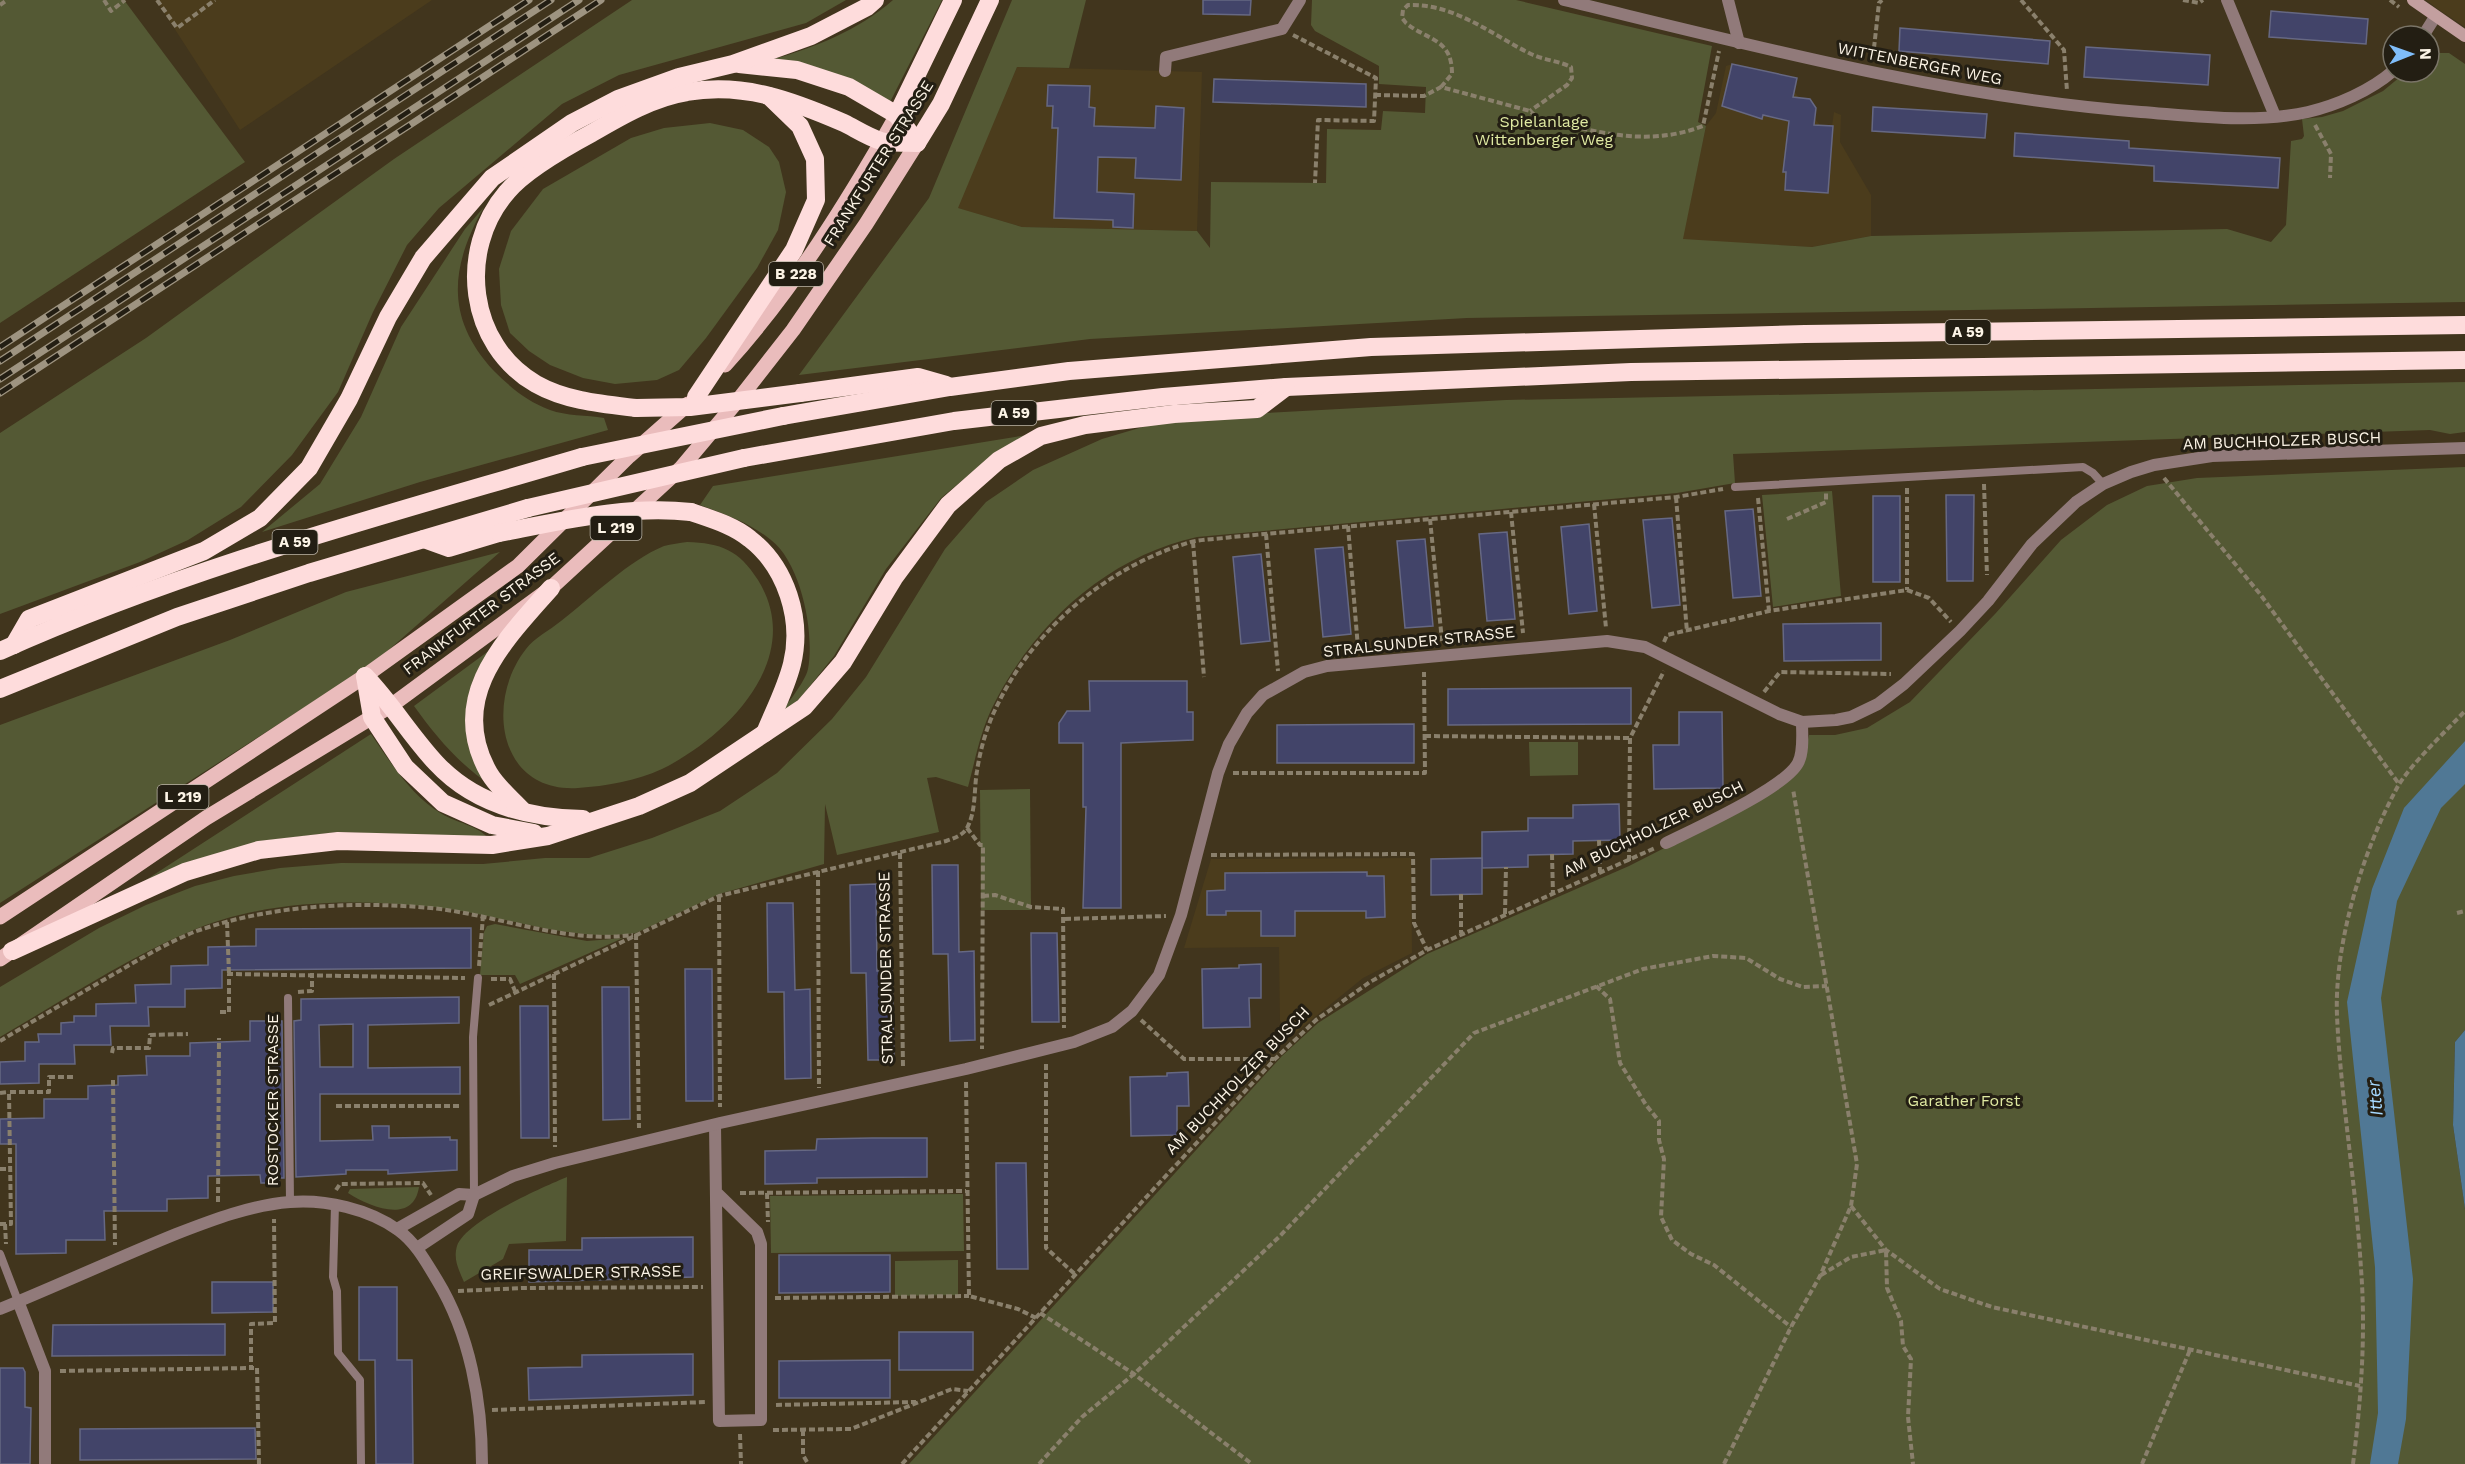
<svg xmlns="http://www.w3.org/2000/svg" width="2465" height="1464" viewBox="0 0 2465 1464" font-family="'Work Sans',sans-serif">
	<rect width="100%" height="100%" fill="#41351d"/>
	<g fill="#4b3c1c">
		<polygon points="156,0 432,0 240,130"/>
		<polygon points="2426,0 2465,0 2465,27 2438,9"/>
		<polygon points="1732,64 1794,91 1799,98 1810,99 1816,108 1814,118 1820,125 1832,126 1834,112 1841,115 1840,142 1871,195 1871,236 1812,247 1682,240 1706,126 1716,113 1726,66"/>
		<polygon points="1017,67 1202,72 1197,231 1022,227 957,208"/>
		<polygon points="1411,858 1412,953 1363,978 1294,1034 1280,1021 1279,947 1184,948 1211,859"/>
	</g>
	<g fill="#545934">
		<polygon points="0,0 124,0 245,162 0,323"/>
		<polygon points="632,0 846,0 806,23 619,75 562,104 439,208 407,245 373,312 338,392 292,455 241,507 188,540 140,562 0,614 0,433 146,338 394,159"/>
		<path d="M893,0H942L890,102L771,60C816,47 857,31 893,0Z"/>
		<polygon points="1012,0 1086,0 1069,68 1017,67 958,208 1022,227 1197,231 1210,248 1211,182 1326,183 1327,129 1381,130 1383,111 1425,113 1426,87 1379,84 1379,66 1315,31 1311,25 1312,0 1516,0 1712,46 1698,122 1706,126 1683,239 1812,247 1871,236 2227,229 2271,242 2286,225 2291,141 2302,139 2304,136 2302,119 2322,117 2343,111 2383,91 2406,72 2429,72 2429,53 2449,53 2465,64 2465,302 1467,318 1090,339 799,375 929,198"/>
		<polygon points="710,123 743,130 769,147 779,162 786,192 778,230 757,268 706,338 679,370 657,380 615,384 583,378 550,365 529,351 510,333 501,305 499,269 511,231 543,189 631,138 664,128"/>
		<path d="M484,207C450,267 445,318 494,371C511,388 527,401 550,410C566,416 587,415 604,418L608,430L420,482L262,532L320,484L361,417L401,327L465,229Z"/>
		<path d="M2465,382V432L2450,434L2430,430L1733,454L1735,483L1677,493L1197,537C1106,557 1032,626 992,708C980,733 975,761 968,787L936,777L927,778L939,832L837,855L825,804L824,864L719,894L636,933C568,943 501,914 434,907C355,899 266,899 191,931C125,959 62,1001 0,1037V987L99,928L146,905L195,886L234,876L280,868L341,863L483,864L545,858H589L652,838L720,811L777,773L832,719L866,677L945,549L986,502L1033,470L1102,439L1173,418L1506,400Z"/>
		<path d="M1027,435L994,454L941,498L886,569L834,656L801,697L776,720C784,707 805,683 808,669C815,633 801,563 771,540C750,523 725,514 700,505L713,486Z"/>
		<polygon points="2465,467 2465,1030 2455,1042 2453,1125 2465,1209 2465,1464 909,1464 1282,1056 1318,1023 1427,954 1629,866 1743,808 1805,754 1809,735 1835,735 1867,728 1910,702 1995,614 2061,540 2107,505 2147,486 2197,478"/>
		<polygon points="1832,491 1841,596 1773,607 1762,495"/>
		<path d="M687,542C721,543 739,550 758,580C806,657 729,736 662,769C636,781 606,786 578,788C498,793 485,701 526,649C534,638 550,630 561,621C591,598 629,560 664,546C671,544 680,543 687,542Z"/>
		<polygon points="500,552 375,662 0,903 0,725 230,640 346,592"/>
		<path d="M494,647L473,684L492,786C459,764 437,738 414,706Z"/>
		<path d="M371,734C391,763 411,796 442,814C455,822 478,826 487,837L338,832L261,841L138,885Z"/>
		<polygon points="1529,742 1578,742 1578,775 1530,776"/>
		<polygon points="1030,789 1031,910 981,910 980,790"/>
		<polygon points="495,924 587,941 623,938 520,984 515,975 480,975 484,932 487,926"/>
		<path d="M567,1177L566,1241L509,1244L503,1259L464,1282C459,1270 453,1260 457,1246C465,1221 543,1187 567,1177Z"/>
		<path d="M419,1187C413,1225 370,1207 348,1193L350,1189Z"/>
		<polygon points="963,1194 964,1251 771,1253 770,1196"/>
		<polygon points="958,1260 958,1295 895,1296 895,1261"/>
	</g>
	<g fill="#507895">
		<polygon points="2465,741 2465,784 2441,808 2397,901 2381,998 2413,1279 2406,1419 2398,1464 2370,1464 2378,1413 2375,1267 2347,1002 2372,889 2404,808"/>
		<polygon points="2465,1030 2465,1209 2453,1125 2455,1042"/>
	</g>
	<g fill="#424469" stroke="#666883" stroke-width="1.5" fill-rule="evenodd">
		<polygon points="1203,0 1251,0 1250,15 1203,14"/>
		<polygon points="2271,11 2368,19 2366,44 2269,37"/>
		<polygon points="1900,28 2050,41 2048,64 1899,51"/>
		<polygon points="2086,47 2210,55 2208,85 2084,77"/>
		<polygon points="1732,64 1797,78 1793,97 1810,99 1816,108 1814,125 1833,126 1828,193 1785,190 1786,172 1783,172 1789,121 1763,115 1762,119 1722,106"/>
		<polygon points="1214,79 1366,84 1366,107 1213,102"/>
		<polygon points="1048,85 1090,86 1089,107 1095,108 1094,126 1155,128 1156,106 1184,108 1181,180 1135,178 1136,158 1098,157 1097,192 1134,194 1133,228 1113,227 1113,220 1054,218 1058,128 1052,128 1053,106 1047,106"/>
		<polygon points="1873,107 1987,114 1985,138 1872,131"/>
		<polygon points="2015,133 2129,141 2129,148 2280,158 2278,188 2154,181 2154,166 2014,156"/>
		<polygon points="1946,495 1974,495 1973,581 1947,581"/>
		<rect x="1873" y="496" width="27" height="86"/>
		<polygon points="1753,509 1761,596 1733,598 1725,511"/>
		<polygon points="1672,518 1680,605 1652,608 1643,520"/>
		<polygon points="1589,524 1597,611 1569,614 1561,527"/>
		<polygon points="1507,532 1515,619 1487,621 1479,534"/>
		<polygon points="1425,539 1433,626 1405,628 1397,541"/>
		<polygon points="1343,547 1351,634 1323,637 1315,549"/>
		<polygon points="1261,554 1270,641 1241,644 1233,557"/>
		<polygon points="1881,623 1881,660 1784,661 1783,624"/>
		<polygon points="1089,681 1187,681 1187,712 1193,712 1193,740 1121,743 1121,908 1083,908 1086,807 1083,807 1083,743 1059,743 1059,723 1067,711 1090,711"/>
		<polygon points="1631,688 1631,724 1448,725 1448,689"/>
		<polygon points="1679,712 1722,712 1723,788 1654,789 1653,745 1679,745"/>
		<polygon points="1414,724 1414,763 1277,763 1277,725"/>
		<polygon points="1619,804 1620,840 1573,841 1573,854 1528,855 1528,867 1482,868 1482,832 1528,831 1528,818 1573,818 1573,805"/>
		<polygon points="1482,858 1482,894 1431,895 1431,859"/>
		<polygon points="932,865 958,865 959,952 974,951 975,1040 950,1041 948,954 933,954"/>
		<polygon points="1367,872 1367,876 1384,876 1385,917 1366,918 1366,911 1295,911 1295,936 1261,936 1261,911 1226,911 1226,915 1207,915 1207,891 1225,890 1225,873"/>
		<polygon points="876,884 877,971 892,971 894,1060 868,1060 866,973 851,973 850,885"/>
		<polygon points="767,903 793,903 795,990 810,989 811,1078 785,1079 784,992 768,992"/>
		<polygon points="471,928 471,968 222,970 222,988 185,989 185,1007 148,1007 149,1026 110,1026 111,1045 74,1045 75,1064 39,1064 39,1083 0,1084 0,1062 25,1061 25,1042 39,1042 38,1034 61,1034 61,1023 74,1022 74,1016 96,1016 96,1004 136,1003 135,985 171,984 171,966 208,965 208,947 256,946 256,929"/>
		<polygon points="1031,933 1057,933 1059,1022 1032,1022"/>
		<polygon points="1261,964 1261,998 1249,998 1250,1027 1203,1028 1202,969 1239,968 1239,965"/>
		<polygon points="685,969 712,969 713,1101 686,1101"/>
		<polygon points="602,987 629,987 630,1119 603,1120"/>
		<path d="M459,997V1023L368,1025V1068L460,1067V1094H320V1141L373,1140L372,1126H389V1138L450,1137V1140H457V1170L388,1174V1170H346V1174L296,1177L294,1021L301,1020V999ZM353,1024V1067H320L319,1025Z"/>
		<polygon points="520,1006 548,1006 549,1138 521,1138"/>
		<polygon points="250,1021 282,1021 284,1178 279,1178 279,1183 261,1183 260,1175 208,1176 208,1198 167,1199 167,1211 104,1211 105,1240 66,1240 66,1253 16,1254 16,1144 0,1144 0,1119 44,1118 44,1099 88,1099 88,1086 118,1085 118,1076 147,1075 146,1056 190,1056 190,1043 250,1041"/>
		<polygon points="1188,1072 1189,1106 1177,1106 1177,1135 1131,1136 1130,1077 1167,1076 1167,1073"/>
		<polygon points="872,1138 927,1138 927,1177 817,1178 817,1183 765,1184 765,1151 816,1150 817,1139"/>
		<polygon points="996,1163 1026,1163 1028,1269 997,1269"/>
		<polygon points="693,1237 693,1277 529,1282 529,1250 582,1250 582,1238"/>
		<polygon points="779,1255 890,1255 890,1292 779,1293"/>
		<polygon points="212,1282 273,1282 273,1312 212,1313"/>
		<polygon points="359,1287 397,1287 397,1360 412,1360 413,1464 376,1464 375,1360 359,1360"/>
		<polygon points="225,1324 225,1355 52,1356 53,1325"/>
		<rect x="899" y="1332" width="74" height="38"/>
		<polygon points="693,1354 693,1395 529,1400 528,1368 582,1367 582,1355"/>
		<polygon points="890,1360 890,1398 779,1398 779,1361"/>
		<polygon points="0,1368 23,1368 25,1372 25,1407 31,1408 30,1464 0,1464"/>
		<polygon points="255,1428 256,1459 80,1460 80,1429"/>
	</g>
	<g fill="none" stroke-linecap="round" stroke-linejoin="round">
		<g stroke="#8a806c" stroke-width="4" stroke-dasharray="6 3" stroke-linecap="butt">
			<polyline points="104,0 111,11 125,0"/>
			<polyline points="157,0 177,28 215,0"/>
			<polyline points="2021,0 2064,50 2067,91"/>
			<polyline points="2183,0 2199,3 2203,0"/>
			<polyline points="2390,0 2399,7"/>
			<polyline points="0,5 7,0"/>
			<polyline points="1293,35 1376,78 1374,121 1318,120 1315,183"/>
			<polyline points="1873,57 1879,3 1882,0"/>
			<path d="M1441,87L1452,74C1452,38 1428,41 1406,23L1402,18L1403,10L1408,5C1454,3 1492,35 1531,54C1544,60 1559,61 1571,67L1572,78L1567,85L1530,111"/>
			<path d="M1375,95L1424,96L1441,87L1530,111L1539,119C1597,131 1645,148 1703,126L1719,51"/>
			<polyline points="2315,125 2331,154 2330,178"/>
			<polyline points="2164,478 2260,594 2399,784"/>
			<polyline points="1984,484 1987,575"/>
			<polyline points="1907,488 1907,590"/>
			<polyline points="1676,497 1687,632"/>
			<polyline points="1758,498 1769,611"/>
			<polyline points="1594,504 1606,628"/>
			<polyline points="1511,512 1523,633"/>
			<polyline points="1430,519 1442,641"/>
			<polyline points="1787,519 1826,502 1826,493"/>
			<polyline points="1348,526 1358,648"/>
			<polyline points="1266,534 1278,671"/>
			<polyline points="1193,542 1204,677"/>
			<polyline points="1664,642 1667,635 1769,611 1907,590 1929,598 1951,622"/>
			<polyline points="1764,692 1780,672 1891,674"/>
			<polyline points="1425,736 1630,738"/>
			<polyline points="1233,773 1425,773 1424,672"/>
			<polyline points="967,828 980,845 983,845 982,1049"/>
			<polyline points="1599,840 1600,874"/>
			<polyline points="900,853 903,1067"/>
			<polyline points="1552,854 1553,894"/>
			<polyline points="1211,855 1413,854 1414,923 1427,950"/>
			<polyline points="1629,861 1630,738 1664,671"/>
			<polyline points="818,871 819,1088"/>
			<polyline points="1461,894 1461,933"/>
			<polyline points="719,896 720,1107"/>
			<polyline points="983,896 995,895 1031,907 1063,909 1064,1028"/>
			<polyline points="2457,913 2465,911"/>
			<polyline points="1505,914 1506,867"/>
			<polyline points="1065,919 1166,916"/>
			<polyline points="227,922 229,974"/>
			<polyline points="636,934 639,1128"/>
			<polyline points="479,966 483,916"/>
			<polyline points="554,974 555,1147"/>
			<polyline points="491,979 510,979 515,991"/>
			<polyline points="1596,986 1610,999 1620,1063 1646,1105 1659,1121 1659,1140 1664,1159 1661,1217 1672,1240 1691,1254 1714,1265 1791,1327"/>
			<polyline points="298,992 312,991 312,973"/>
			<path d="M489,1005L719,896L946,841C955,838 964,835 968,826C976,810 974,788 977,771C980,751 986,729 995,710C1031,631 1107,566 1191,542C1204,539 1219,539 1232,537L1676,497L1723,489"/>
			<polyline points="220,1012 229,1012 229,974 465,978"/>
			<polyline points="1141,1020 1184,1059 1274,1059"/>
			<path d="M0,1041C40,1017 81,993 121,970C145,956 169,942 194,932C269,905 353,901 431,908C499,915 564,944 633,935"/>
			<polyline points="112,1053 113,1048 149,1048 150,1035 188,1034"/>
			<polyline points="1046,1064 1046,1248 1076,1275"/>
			<polyline points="113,1080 115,1245"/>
			<polyline points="966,1082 969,1296 1018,1309 1036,1318"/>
			<polyline points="0,1093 9,1092"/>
			<polyline points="336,1106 460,1106"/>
			<polyline points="0,1169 10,1169"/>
			<polyline points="336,1190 340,1184 423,1183 431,1195"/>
			<polyline points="740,1193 966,1191"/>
			<polyline points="767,1193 768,1222"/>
			<polyline points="218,1202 219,1038"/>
			<polyline points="1851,1206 1886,1250 1940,1289 1992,1307 2360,1386"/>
			<polyline points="0,1224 11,1224 9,1092 49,1092 49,1077 76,1077"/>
			<polyline points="5,1224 6,1244"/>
			<polyline points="1821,1275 1851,1257 1886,1250 1887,1288 1901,1321 1903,1346 1911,1359 1908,1417 1913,1464"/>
			<polyline points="458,1291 523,1288 703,1287"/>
			<polyline points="775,1298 969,1296"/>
			<polyline points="1040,1313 1134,1374 1252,1464"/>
			<polyline points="60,1371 251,1368"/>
			<polyline points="776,1405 916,1402"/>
			<polyline points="492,1410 706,1402"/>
			<polyline points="773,1430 851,1429 952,1389 968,1391"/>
			<polyline points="803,1430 803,1455 807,1462"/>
			<polyline points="740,1434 741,1464"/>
			<polyline points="259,1464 257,1368 251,1368 251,1324 275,1323 274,1219"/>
			<polyline points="902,1464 1162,1180 1275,1059 1316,1020 1370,982 1427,950 1655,848"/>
			<polyline points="1039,1464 1082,1417 1134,1374 1279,1237 1474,1033 1643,969 1713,956 1746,958 1780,979 1803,987 1827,986"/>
			<polyline points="1724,1464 1791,1327 1820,1276 1851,1206 1857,1164 1793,789"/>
			<polyline points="2142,1464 2190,1350"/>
			<path d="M2353,1464C2361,1400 2366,1334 2361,1269C2356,1185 2341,1100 2337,1016C2334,943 2363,850 2398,786C2412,763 2446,731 2465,711"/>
		</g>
		<g stroke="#917a7a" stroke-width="8">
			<polyline points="1735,487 2083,467 2093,473 2103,484"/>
			<polyline points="288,998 290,1202"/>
			<polyline points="474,1195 473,1037 478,978"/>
			<polyline points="335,1205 333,1277 337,1291 338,1353 360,1380 361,1464"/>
			<polyline points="0,1254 18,1301"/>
		</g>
		<g stroke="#917a7a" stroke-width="12">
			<path d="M1564,0C1754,46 1946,97 2141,112C2195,116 2254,124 2308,112C2337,105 2370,91 2393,71"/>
			<polyline points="1728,0 1739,43"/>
			<polyline points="2227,0 2275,116"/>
			<polyline points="2423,36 2435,17"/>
			<polyline points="1165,71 1166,57 1282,29 1300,0"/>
			<path d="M1666,843C1694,829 1785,788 1798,763C1804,752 1802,734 1802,722"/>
			<polyline points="715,1125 719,1421 761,1420 761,1244 757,1232 718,1194"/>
			<polyline points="397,1229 459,1194 474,1195 513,1176 555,1163 720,1123 966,1069 1074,1042 1112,1027 1132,1011 1159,975 1181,915 1218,773 1229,744 1247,713 1263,695 1304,672 1327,666 1607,641 1645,647 1779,714 1802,722 1836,720 1851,717 1878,704 1904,684 1960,631 1988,601 2032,544 2076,502 2103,484 2131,472 2154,465 2212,456 2465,448"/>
			<polyline points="417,1248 468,1214 474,1195"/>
			<polyline points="18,1301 45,1371 45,1464"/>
			<path d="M0,1309C59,1285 117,1258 176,1234C212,1220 251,1205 290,1202C325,1199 369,1209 398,1230C416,1243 426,1262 437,1280C470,1334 482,1402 482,1464"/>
		</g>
		<polyline stroke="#c39f9f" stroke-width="12" points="2413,0 2465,36"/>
		<g stroke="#eabcbc" stroke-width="15">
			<path d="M725,365C793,290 847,203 897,115"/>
			<polyline points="0,917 365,676 518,566 629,456 688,404"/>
			<polyline points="0,959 206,818 392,705 551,588 681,468 739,399 793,330 866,224 917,143"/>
		</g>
		<g stroke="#fedcdc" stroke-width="18">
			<polyline points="739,64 797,70 849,87 897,115 917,143"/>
			<polyline points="897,115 953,0"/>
			<polyline points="917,143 941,104 990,0"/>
			<polyline points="800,393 918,377 946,385"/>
			<polyline points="696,397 794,250 816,200 815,159 800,126 769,96"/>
			<path d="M636,408C602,404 566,401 536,384C468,345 457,250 507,192C525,170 566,147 592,133C621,116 654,97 687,92C744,82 793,101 844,123C856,129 868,137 881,141C891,144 906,142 917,143"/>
			<polyline points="783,416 950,387 1069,371 1371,347 1805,334 2465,325"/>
			<polyline points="744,458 954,421 1163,397 1286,387 1631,372 2465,360"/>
			<path d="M691,512C711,519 733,525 750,539C786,567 803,619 792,664C786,688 774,711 765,733"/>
			<polyline points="424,539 449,548 499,533"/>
			<polyline points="14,645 29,619 204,551 260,518 309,468 349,399 388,317 423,258 492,178 572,123 618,99 679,77 733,64 811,36 867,7 875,0"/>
			<path d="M0,651C187,567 386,515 582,457"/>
			<path d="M365,676C392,704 410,735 436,763C474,804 529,818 583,819"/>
			<polyline points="365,676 372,717 405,767 443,803 492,825 534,833"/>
			<polyline points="0,689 177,617 309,573 528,508"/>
			<path d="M523,811C512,799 497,787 489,773C446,698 504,641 551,588"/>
			<polyline points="12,951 185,872 259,850 338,841 492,845 548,836 639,806 690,783 804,707 843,662 894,578 948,505 999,460 1041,436 1085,425 1174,414 1257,409 1286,387"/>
		</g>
		<g stroke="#9e9481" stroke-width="7">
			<g id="rail">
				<polyline points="0,347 529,0"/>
				<polyline points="0,361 551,0"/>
				<polyline points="0,379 579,0"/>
				<polyline points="0,393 601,0"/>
			</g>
		</g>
		<use href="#rail" stroke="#231e13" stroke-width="4.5" stroke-dasharray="14" stroke-linecap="butt"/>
		<g stroke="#fedcdc" stroke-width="18">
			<polyline points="636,408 690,407 800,393"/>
			<polyline points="582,457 783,416"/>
			<polyline points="528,508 744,458"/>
			<path d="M499,533C563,521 625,505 691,512"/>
		</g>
	</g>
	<g text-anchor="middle" stroke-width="6" stroke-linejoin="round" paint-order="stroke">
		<g fill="#231e13" stroke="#bbb4a7" stroke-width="1.5">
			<rect x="769" y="262" width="54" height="24" rx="4.5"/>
			<rect x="1945.5" y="320" width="45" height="24" rx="4.5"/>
			<rect x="991.5" y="401" width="45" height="24" rx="4.5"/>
			<rect x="590.5" y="516" width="51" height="24" rx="4.5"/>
			<rect x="272.5" y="530" width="45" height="24" rx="4.5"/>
			<rect x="157.5" y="785" width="51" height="24" rx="4.5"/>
		</g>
		<g font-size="15" font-weight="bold" fill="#fcf4e6">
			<text x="796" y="279">B 228</text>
			<text x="1968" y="337">A 59</text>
			<text x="1014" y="418">A 59</text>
			<text x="616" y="533">L 219</text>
			<text x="295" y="547">A 59</text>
			<text x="183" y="802">L 219</text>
		</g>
		<g font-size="16" fill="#fcf4e6" stroke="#231e13">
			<text transform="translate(1920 63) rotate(11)" y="6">WITTENBERGER WEG</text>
			<text transform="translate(878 163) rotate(-58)" y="6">FRANKFURTER STRASSE</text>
			<text transform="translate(2282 440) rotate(-2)" y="6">AM BUCHHOLZER BUSCH</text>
			<text transform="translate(481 613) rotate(-37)" y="6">FRANKFURTER STRASSE</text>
			<text transform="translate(1419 641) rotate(-6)" y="6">STRALSUNDER STRASSE</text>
			<text transform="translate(1653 828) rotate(-26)" y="6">AM BUCHHOLZER BUSCH</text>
			<text transform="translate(885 968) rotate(-91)" y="6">STRALSUNDER STRASSE</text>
			<text transform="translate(1237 1080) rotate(-46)" y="6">AM BUCHHOLZER BUSCH</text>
			<text transform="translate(272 1100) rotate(-90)" y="6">ROSTOCKER STRASSE</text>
			<text transform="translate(581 1272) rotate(-1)" y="6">GREIFSWALDER STRASSE</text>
		</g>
		<g font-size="16" fill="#e0eaa2" stroke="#231e13">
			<text x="1544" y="127">Spielanlage<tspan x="1544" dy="18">Wittenberger Weg</tspan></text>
			<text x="1964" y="1106">Garather Forst</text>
		</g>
		<g font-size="18" font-style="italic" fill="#a6d9ff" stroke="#231e13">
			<text transform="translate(2375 1098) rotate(-96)" y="6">Itter</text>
		</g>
	</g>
	<g transform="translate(2411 54) rotate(89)"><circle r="28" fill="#231e13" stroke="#7a7467" stroke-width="1.5"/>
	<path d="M0-4.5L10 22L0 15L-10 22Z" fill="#7fbdfa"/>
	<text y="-9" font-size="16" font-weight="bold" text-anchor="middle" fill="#fcf4e6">N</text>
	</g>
</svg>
